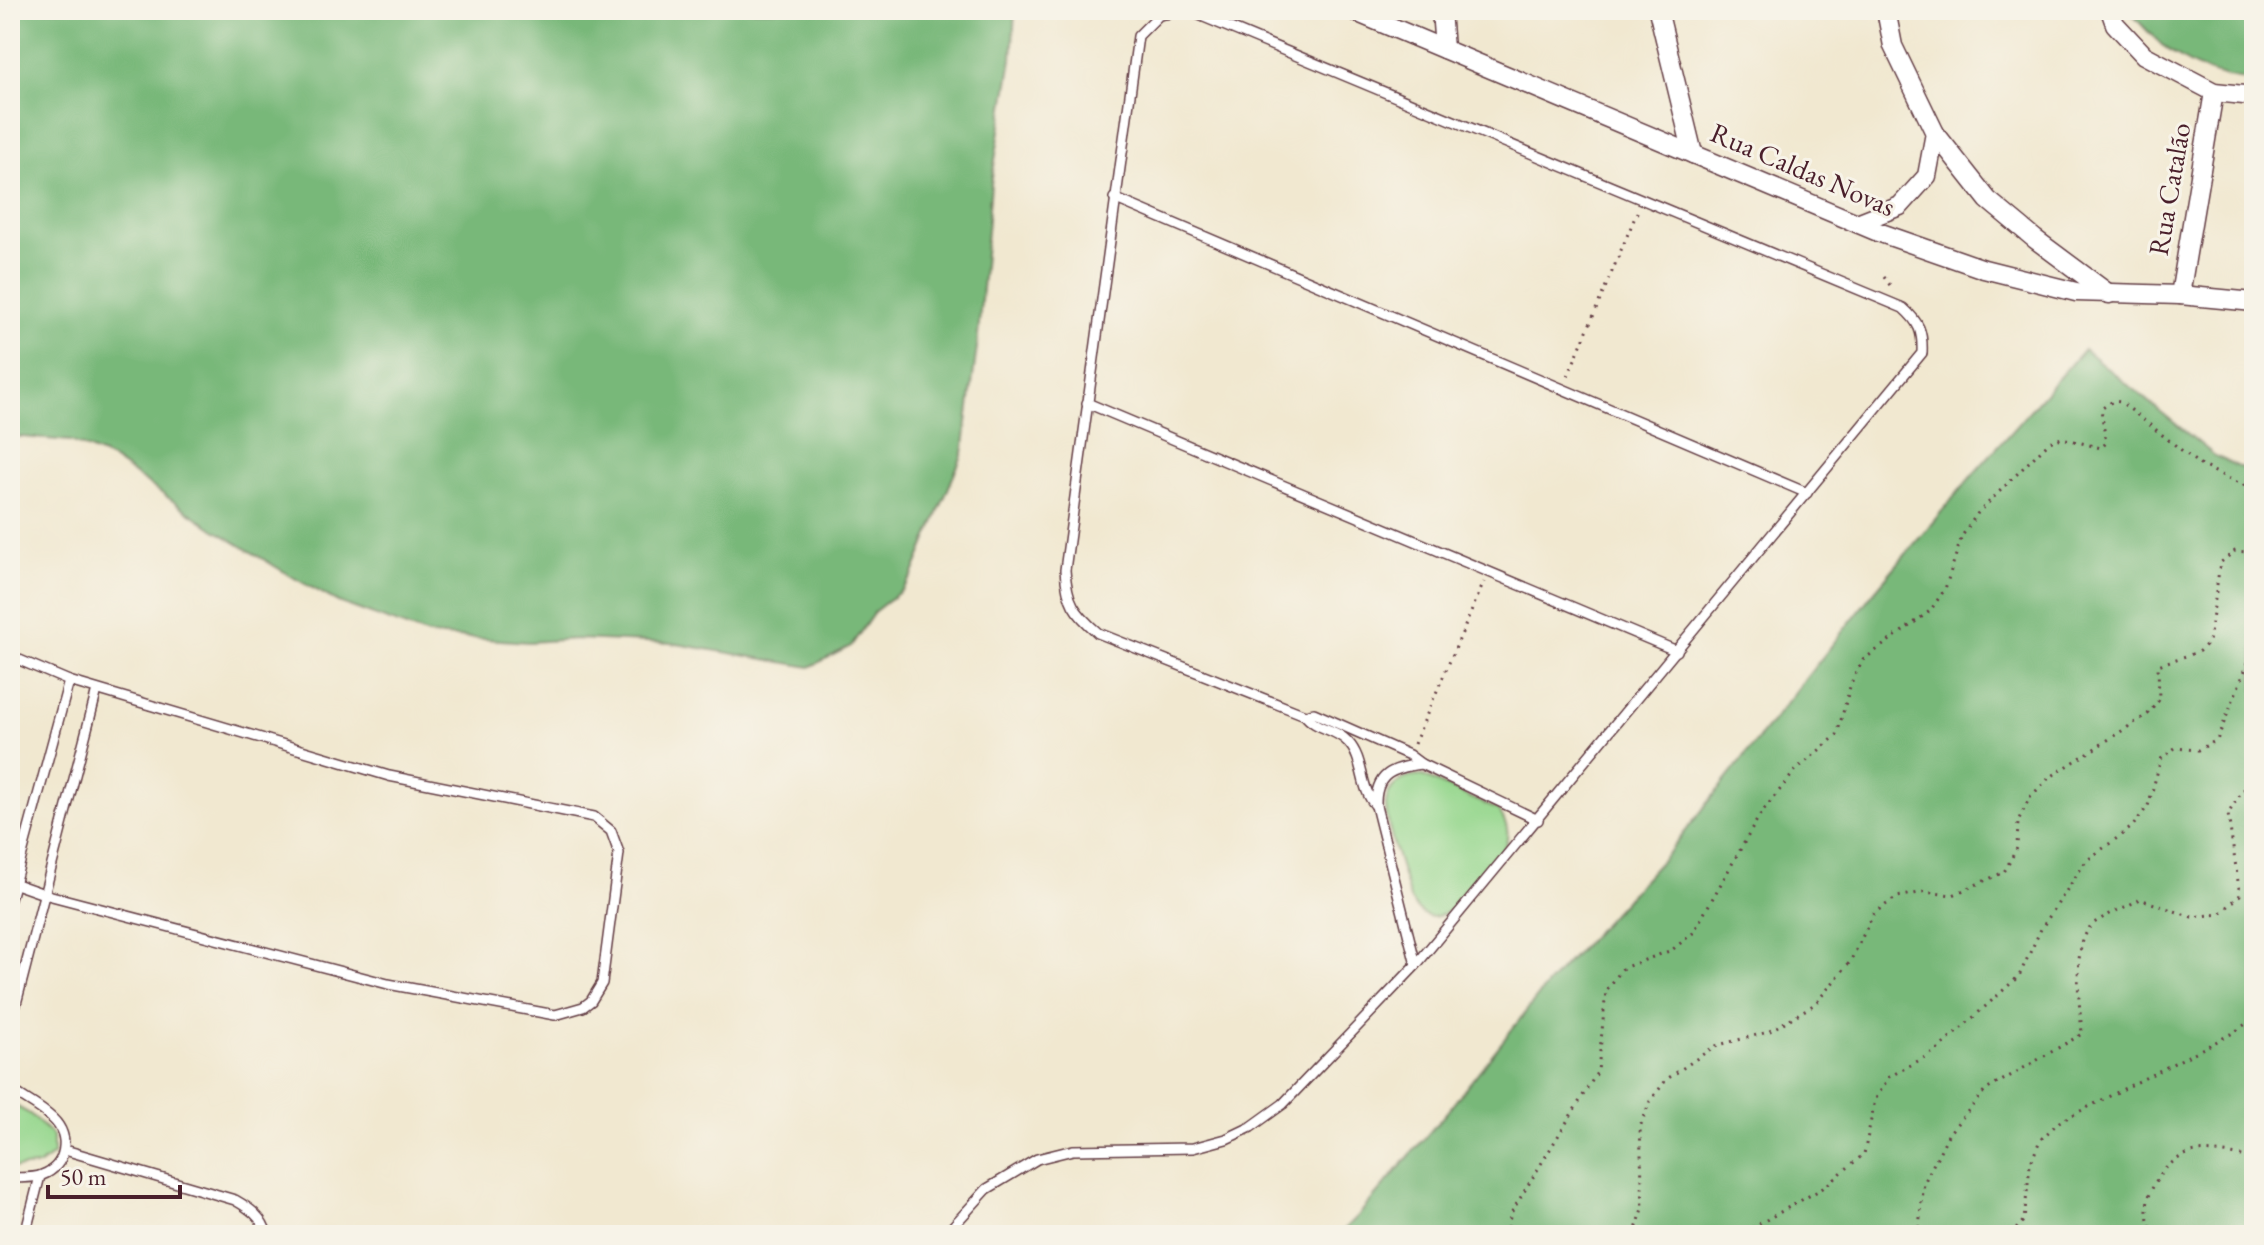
<svg xmlns="http://www.w3.org/2000/svg" width="2264" height="1245" viewBox="0 0 2264 1245" font-family="'EB Garamond',serif">
	<rect width="100%" height="100%" fill="#f7f3e8"/>
	<filter id="ink" filterUnits="userSpaceOnUse"><feTurbulence type="fractalNoise" baseFrequency=".0125" numOctaves="2"/><feDisplacementMap in="SourceGraphic" scale="16" xChannelSelector="R" yChannelSelector="G"/><feConvolveMatrix kernelMatrix="1 2 1 2 8 2 1 2 1" color-interpolation-filters="sRGB"/></filter>
	<filter id="wash" filterUnits="userSpaceOnUse"><feTurbulence type="fractalNoise" baseFrequency=".006" numOctaves="4" result="noise"/><feDisplacementMap in="SourceGraphic" scale="32" xChannelSelector="R" yChannelSelector="G"/><feGaussianBlur stdDeviation="1.8" result="paint"/><feColorMatrix in="noise" values="0 0 0 0 0 0 0 0 0 0 0 0 0 0 0 0 0 1.4 0 .05"/><feComposite in="paint" operator="in"/></filter>
	<g filter="url(#wash)">
		<rect width="100%" height="100%" fill="#f1e8d0"/>
		<g fill="#96d78e" stroke="#707b5c" stroke-width="2">
			<path d="M1423,776L1498,810C1505,819 1509,828 1507,839C1505,852 1490,865 1481,875C1464,896 1434,942 1410,899C1404,877 1385,824 1386,804C1387,785 1405,775 1423,776Z"/>
			<polygon points="10,1103 30,1114 53,1136 53,1155 38,1166 10,1168"/>
		</g>
		<g fill="#78b879" stroke="#616c52" stroke-width="2">
			<polygon points="10,10 1015,10 1012,59 991,184 977,347 963,453 912,576 902,590 875,611 851,646 810,667 671,643 576,639 529,642 428,635 338,602 296,579 215,530 112,459 71,441 10,436"/>
			<path d="M2129,10H2254V81C2197,76 2164,53 2129,10Z"/>
			<polygon points="2084,349 2215,456 2254,474 2254,1235 1339,1235 1358,1216 1446,1113 1547,985 1670,851 1873,593 1970,478"/>
		</g>
	</g>
	<g filter="url(#ink)">
		<g fill="none" stroke-linecap="round" stroke-linejoin="round">
			<g stroke="#633d44" stroke-width="12">
				<g id="service">
					<path d="M1187,10L1159,15L1138,36L1065,570C1067,602 1074,612 1098,633L1305,715C1315,729 1337,729 1348,742C1365,760 1359,788 1376,806"/>
					<polyline points="1114,198 1807,493"/>
					<polyline points="1087,403 1677,651"/>
					<polyline points="10,656 69,681 389,776 594,817 611,831 619,853 602,983 591,1001 583,1007 555,1015 388,984 44,894 10,882"/>
					<polyline points="1305,715 1314,713 1409,755 1421,764 1538,820"/>
					<polyline points="10,899 69,681"/>
					<path d="M1416,965L1376,806C1375,774 1392,768 1421,764"/>
					<polyline points="10,1027 97,690"/>
					<path d="M10,1089C24,1099 41,1107 53,1119C71,1136 67,1166 42,1175C33,1179 20,1177 10,1178"/>
					<path d="M65,1150L235,1200C249,1208 263,1217 267,1235"/>
					<polyline points="25,1235 40,1176"/>
					<path d="M945,1235L987,1189L1037,1159L1073,1150L1193,1148L1226,1139L1251,1127L1283,1104L1416,965L1922,353C1923,332 1919,322 1903,308L1187,10"/>
				</g>
			</g>
			<g stroke="#633d44" stroke-width="21">
				<g id="minor">
					<polyline points="1351,10 1878,232 1984,269 2076,292 2180,295 2254,302"/>
					<polyline points="1441,10 1444,49"/>
					<polyline points="1658,10 1693,154"/>
					<polyline points="1886,10 1893,46 1935,133 1988,200 2035,239 2109,294"/>
					<polyline points="2110,10 2115,24 2144,55 2214,92 2254,96"/>
					<polyline points="1857,223 1900,206 1927,176 1935,133"/>
					<polyline points="2180,295 2214,92"/>
				</g>
			</g>
			<g stroke="#633d44" stroke-width="3" stroke-dasharray="2 6" stroke-linecap="butt">
				<polyline points="1884,277 1892,288"/>
				<polyline points="1568,376 1638,210"/>
				<polyline points="1414,744 1484,582"/>
				<polyline points="1506,1235 1511,1213 1598,1071 1606,991 1623,968 1672,950 1693,933 1761,813 1796,770 1837,735 1851,683 1863,660 1930,611 1945,589 1962,536 1977,514 2049,442 2062,438 2101,448 2106,443 2101,409 2113,401 2121,402 2200,465 2254,490"/>
				<polyline points="1634,1235 1643,1209 1640,1127 1650,1101 1667,1079 1715,1046 1768,1032 1815,1004 1850,962 1874,913 1897,897 1924,892 1953,895 2004,872 2017,848 2018,821 2030,797 2049,778 2148,714 2159,700 2158,665 2198,652 2209,642 2220,563 2235,551 2248,552 2254,558"/>
				<polyline points="1748,1235 1752,1228 1823,1188 1864,1154 1875,1100 1889,1077 1936,1051 2019,976 2041,929 2086,861 2132,827 2148,806 2161,759 2175,748 2198,750 2217,740 2254,648"/>
				<path d="M1918,1235L1924,1183L1949,1133L1986,1090L2082,1034C2080,1005 2071,952 2090,927C2097,918 2129,906 2140,899L2192,917L2220,914L2240,895L2228,814L2243,790L2254,784"/>
				<polyline points="2011,1235 2024,1220 2030,1165 2040,1140 2059,1122 2233,1033 2254,1018"/>
				<path d="M2153,1235C2151,1228 2146,1218 2147,1210C2147,1185 2171,1154 2197,1152C2216,1150 2235,1155 2254,1158"/>
			</g>
			<use href="#service" stroke="#fff" stroke-width="9"/>
			<use href="#minor" stroke="#fff" stroke-width="18"/>
		</g>
	</g>
	<g text-anchor="middle" stroke-width="6" stroke-linejoin="round" paint-order="stroke">
		<g font-size="28" fill="#4a1f2b" stroke="#f7f3e8">
			<text transform="translate(1803 169) rotate(23)" y="10">Rua Caldas Novas</text>
			<text transform="translate(2169 189) rotate(-80)" y="10">Rua Catalão</text>
		</g>
	</g>
	<rect width="2264" height="1245" fill="none" stroke="#f7f3e8" stroke-width="40"/>
	<path d="M48 1185v12h132v-12" fill="none" stroke="#4a1f2b" stroke-width="4"/>
	<text x="60" y="1185" font-size="24" fill="#4a1f2b" stroke="#f7f3e8" stroke-width="6" paint-order="stroke">50 m</text>
</svg>
